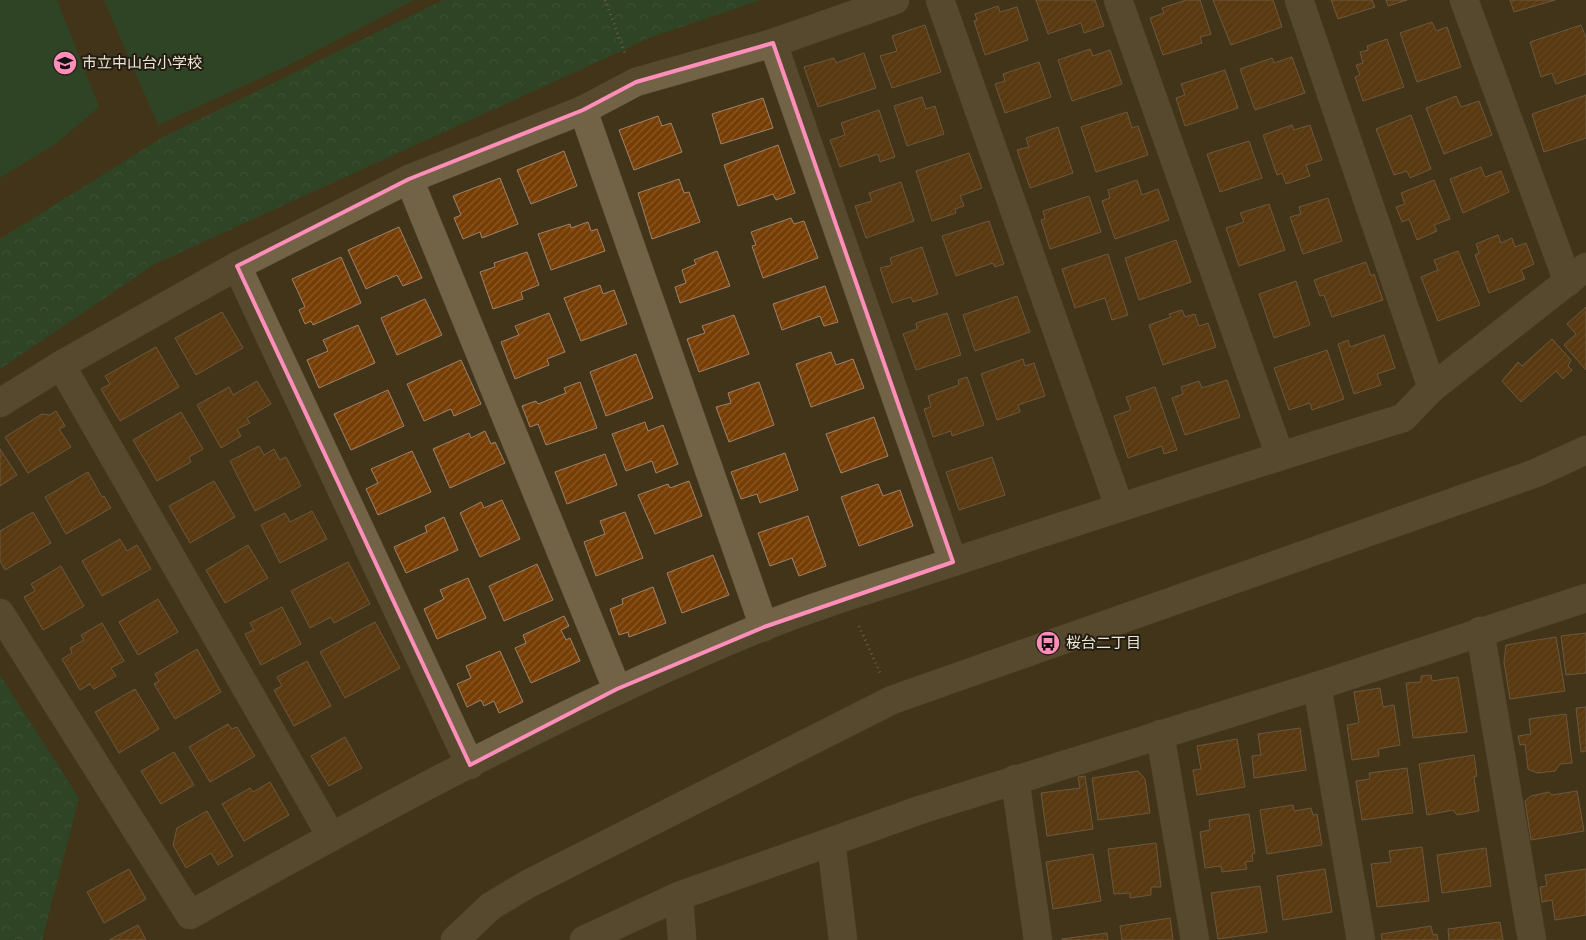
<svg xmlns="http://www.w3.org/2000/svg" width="1586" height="940" viewBox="0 0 1586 940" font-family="'Titillium Web','Noto Sans JP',sans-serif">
	<defs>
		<pattern id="forest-crowns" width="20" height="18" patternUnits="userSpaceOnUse" patternTransform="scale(1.25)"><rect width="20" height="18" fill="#195733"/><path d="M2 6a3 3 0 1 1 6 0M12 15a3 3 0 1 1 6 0" fill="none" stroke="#3b6f50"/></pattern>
		<pattern id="building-hatch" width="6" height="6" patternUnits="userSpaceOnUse" patternTransform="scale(1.25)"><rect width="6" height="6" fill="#763e05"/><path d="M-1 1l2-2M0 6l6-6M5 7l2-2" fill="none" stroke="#8a5a29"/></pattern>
	</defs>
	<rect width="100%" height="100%" fill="#423419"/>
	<g fill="url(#forest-crowns)">
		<polygon points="443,0 761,0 652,37 155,264 0,369 0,239 163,137"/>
		<polygon points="0,675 79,798 42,940 0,940"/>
	</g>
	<g fill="#195733">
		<polygon points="0,0 57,0 99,107 58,142 0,178"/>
		<polygon points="104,0 414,0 287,66 158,125"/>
	</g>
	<g fill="url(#building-hatch)" stroke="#9e826d">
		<polygon points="1036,0 1095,0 1104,26 1084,33 1081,23 1048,34"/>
		<polygon points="1186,0 1200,0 1211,34 1200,37 1202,43 1163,55 1150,18 1164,13 1162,8"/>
		<polygon points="1213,0 1273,0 1282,27 1231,45"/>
		<polygon points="1331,0 1372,0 1375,7 1338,19"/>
		<polygon points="1386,0 1407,0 1388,6"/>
		<polygon points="1510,0 1555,0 1514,12"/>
		<polygon points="998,6 1000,12 1017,7 1028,40 985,55 974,21 977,20 975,14"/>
		<polygon points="1432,22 1436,31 1447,27 1461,67 1417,82 1400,33"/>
		<polygon points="925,25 941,72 892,88 880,56 897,51 892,36"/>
		<polygon points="1581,25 1586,38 1586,74 1556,84 1552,73 1541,77 1530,42"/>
		<polygon points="1387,39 1404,87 1363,101 1355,77 1360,75 1356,65 1363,63 1360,52 1368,50 1367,46"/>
		<polygon points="1090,49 1093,56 1110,50 1122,84 1072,101 1058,60"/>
		<polygon points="864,53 876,88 818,107 804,67 834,58 836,63"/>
		<polygon points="1292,57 1305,93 1255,110 1240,69 1272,58 1274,63"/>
		<polygon points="1039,62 1051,97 1005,113 995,84 1005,81 1003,74"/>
		<polygon points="1225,70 1238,108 1185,126 1176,98 1185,95 1181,84"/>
		<polygon points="1586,95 1586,138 1544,152 1532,114"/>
		<polygon points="1456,96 1461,107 1479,101 1492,135 1444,154 1426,108"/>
		<polygon points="922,97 926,109 935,106 944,134 907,146 894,106"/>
		<polygon points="763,98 773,128 721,144 712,114"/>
		<polygon points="879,110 895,157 880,162 878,154 840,167 830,140 845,135 841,123"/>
		<polygon points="1127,112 1132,128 1138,126 1148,155 1096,172 1081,127"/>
		<polygon points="1411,115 1431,169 1410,178 1407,171 1394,175 1376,129"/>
		<polygon points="658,116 662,126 671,123 682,152 634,170 619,130"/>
		<polygon points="1292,125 1294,130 1310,125 1322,160 1306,165 1310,176 1286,184 1282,173 1277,175 1263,135"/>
		<polygon points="1058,127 1073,173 1030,188 1017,150 1029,147 1026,138"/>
		<polygon points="1249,141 1262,178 1220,192 1207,154"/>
		<polygon points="778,145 795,193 776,200 773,194 738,206 724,165"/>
		<polygon points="564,151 577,186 531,204 517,170"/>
		<polygon points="969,153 982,188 960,196 964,206 955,209 956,213 932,221 916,171"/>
		<polygon points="1481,167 1485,177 1501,171 1509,192 1463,213 1450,179"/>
		<polygon points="500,178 518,224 482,238 480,232 463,239 454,218 461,215 453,196"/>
		<polygon points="679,179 684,193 689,192 700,222 652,239 638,193"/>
		<polygon points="1137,180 1142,195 1158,189 1169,220 1115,239 1102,201 1110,198 1108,190"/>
		<polygon points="1434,180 1450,219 1434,225 1437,231 1417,240 1409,219 1402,222 1396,207 1405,204 1401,193"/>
		<polygon points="901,182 914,221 866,238 855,206 872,201 869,193"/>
		<polygon points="1089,196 1101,232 1050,249 1041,220 1045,219 1043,211"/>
		<polygon points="1328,198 1342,241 1303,254 1290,217 1301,214 1299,207"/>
		<polygon points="1269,204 1285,250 1239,266 1226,228 1244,222 1240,213"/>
		<polygon points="791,218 794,224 804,221 818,258 763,278 752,246 756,245 751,232"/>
		<polygon points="989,221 1004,264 995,267 993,263 956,276 942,236"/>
		<polygon points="588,222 591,231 597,229 605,251 551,270 538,234 570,224 571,228"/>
		<polygon points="399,227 422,278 403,286 397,275 366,289 348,250"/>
		<polygon points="1498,235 1501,243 1512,238 1515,247 1526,243 1534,264 1521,270 1525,279 1489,293 1475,255 1479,253 1476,244"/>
		<polygon points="1176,240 1191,282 1139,300 1125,258"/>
		<polygon points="922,247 938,294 913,302 911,297 892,303 880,268 892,265 890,258"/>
		<polygon points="717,251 730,286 680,303 675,287 686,283 682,270 696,264 694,260"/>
		<polygon points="1458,251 1480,305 1438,321 1421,277 1438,270 1434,260"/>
		<polygon points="527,252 539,285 521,292 523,299 493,309 480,272 495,267 494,263"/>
		<polygon points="1108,254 1128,315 1112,320 1105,298 1075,308 1062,269"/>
		<polygon points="341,257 361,303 313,325 311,321 305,324 299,310 305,307 292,279"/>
		<polygon points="1366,262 1371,276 1374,274 1383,300 1332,317 1324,295 1320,296 1314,280"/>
		<polygon points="1296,281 1310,325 1274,338 1259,294"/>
		<polygon points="600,285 603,294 614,290 627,324 581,341 564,298"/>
		<polygon points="825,286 838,322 824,326 820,316 782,330 773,304"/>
		<polygon points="1017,296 1030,332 975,351 963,315"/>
		<polygon points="425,299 442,335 397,355 381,318"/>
		<polygon points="1586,307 1586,370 1564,345 1576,334 1567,324"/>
		<polygon points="1182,310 1185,317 1195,314 1199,326 1208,323 1216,347 1163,365 1149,325 1171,317 1169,314"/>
		<polygon points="222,312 243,348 196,375 175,338"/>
		<polygon points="549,313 565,352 547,359 549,365 515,379 501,342 519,335 515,326"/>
		<polygon points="947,313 961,355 916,370 903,334 917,329 916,323"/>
		<polygon points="734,315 749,354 699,372 687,339 705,333 702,326"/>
		<polygon points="358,325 375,363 319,388 307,360 328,351 323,340"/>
		<polygon points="1384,335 1395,368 1377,374 1381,385 1354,394 1338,344 1348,340 1350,347"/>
		<polygon points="1552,339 1571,360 1568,366 1572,370 1563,379 1556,371 1521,402 1502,381 1518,362 1522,366"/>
		<polygon points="156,347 179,387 120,421 101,389 110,384 105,376"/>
		<polygon points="1327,350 1344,399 1312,410 1310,403 1289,410 1274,368"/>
		<polygon points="831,352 836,365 853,359 864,388 811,407 796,364"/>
		<polygon points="636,354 653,398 606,416 590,372"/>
		<polygon points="1023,359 1025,366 1034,363 1045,396 1018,405 1020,412 997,420 981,374"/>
		<polygon points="461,360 481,404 454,416 451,409 424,421 407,384"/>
		<polygon points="967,377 984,425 952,436 951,431 933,437 924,409 931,407 928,396 959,385 958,380"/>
		<polygon points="1227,380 1240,417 1185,435 1172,398 1183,394 1181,387 1199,381 1202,388"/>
		<polygon points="257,381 271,404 247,418 250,423 237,429 241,436 221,448 197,405 229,387 233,395"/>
		<polygon points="580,382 597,428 546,445 538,424 530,427 522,406 536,401 538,404 566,393 564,388"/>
		<polygon points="759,382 774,425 729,442 716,407 731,403 728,393"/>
		<polygon points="1155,387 1177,450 1164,454 1162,446 1128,458 1114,416 1131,410 1126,397"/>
		<polygon points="388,390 404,426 351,450 334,414"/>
		<polygon points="56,411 65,426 59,429 71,447 28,473 5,437 42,414 50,415"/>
		<polygon points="181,412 203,449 189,457 191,462 157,481 133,440"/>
		<polygon points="874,417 888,456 841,473 826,434"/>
		<polygon points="645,422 648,431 663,425 678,464 656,473 652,461 626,471 612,434"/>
		<polygon points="485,431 491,444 495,442 505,463 450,488 433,449 469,433 471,438"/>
		<polygon points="259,446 264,455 274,449 280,460 286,457 301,486 255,511 230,461"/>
		<polygon points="0,449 17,475 0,486"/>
		<polygon points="412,451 431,492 378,515 366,489 378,483 371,469"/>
		<polygon points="785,453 798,490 760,503 757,494 741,499 731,472"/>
		<polygon points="605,454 617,485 567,504 555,472"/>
		<polygon points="992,457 1005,495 959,510 946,472"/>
		<polygon points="88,472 102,497 104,496 111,508 66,534 45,497"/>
		<polygon points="214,481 235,517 190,543 169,506"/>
		<polygon points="689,481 702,516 655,534 638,495 668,484 670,488"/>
		<polygon points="878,484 883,496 900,490 913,526 859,546 841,497"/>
		<polygon points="502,500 520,539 480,557 460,513 481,502 484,508"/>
		<polygon points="312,511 327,539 280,563 261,525 285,513 290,522"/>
		<polygon points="33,512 51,543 5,570 0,561 0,531"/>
		<polygon points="625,512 643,558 596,576 584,542 605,534 600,521"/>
		<polygon points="808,516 826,566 799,576 792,558 770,566 758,533"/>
		<polygon points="444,517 458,550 406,573 394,547 427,532 425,526"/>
		<polygon points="120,539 127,551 137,545 151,569 102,596 82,561"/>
		<polygon points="248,545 268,578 225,603 206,570"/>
		<polygon points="713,555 729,595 682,613 667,573"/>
		<polygon points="348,562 370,604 334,623 331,617 310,628 291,591"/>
		<polygon points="537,564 553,600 504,621 489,586"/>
		<polygon points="61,566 84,606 43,630 24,597 35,591 31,584"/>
		<polygon points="468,578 486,618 437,639 424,609 444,599 440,590"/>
		<polygon points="653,587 666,623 629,637 628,632 619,635 610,609 623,604 622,599"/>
		<polygon points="158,599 178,632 138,655 119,622"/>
		<polygon points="282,607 301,644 261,665 245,634 254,630 250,623"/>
		<polygon points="564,616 569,626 561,630 566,640 570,638 580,661 531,683 515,648 526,643 523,635"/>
		<polygon points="375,622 400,668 345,698 320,652"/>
		<polygon points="102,623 124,661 111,668 116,676 94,689 90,684 80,690 62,659 72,653 70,648 84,640 81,635"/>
		<polygon points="1586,633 1586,673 1566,675 1561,636"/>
		<polygon points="1556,637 1565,691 1510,699 1504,662 1506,645"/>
		<polygon points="197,649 221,692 175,719 154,684 159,681 155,674"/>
		<polygon points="500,651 523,702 499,713 494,701 484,706 481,700 467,707 457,684 471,678 466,666"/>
		<polygon points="307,661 331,706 294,726 274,690 282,686 277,677"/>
		<polygon points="1431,675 1432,681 1458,677 1467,732 1413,738 1406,683 1421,682 1421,676"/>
		<polygon points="1380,688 1383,707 1394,705 1400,745 1378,749 1379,756 1352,760 1347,725 1359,723 1354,692"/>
		<polygon points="135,689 159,729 119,753 95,712"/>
		<polygon points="1586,707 1586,751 1581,752 1576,708"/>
		<polygon points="1566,714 1572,763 1560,764 1555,771 1537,773 1528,769 1525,744 1520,745 1518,736 1531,734 1529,719"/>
		<polygon points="228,724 232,729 237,727 255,756 210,782 189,747"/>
		<polygon points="1300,728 1306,770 1254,778 1252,756 1261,755 1258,734"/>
		<polygon points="345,737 362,768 329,786 311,756"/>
		<polygon points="1237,739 1245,787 1197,795 1193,770 1201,769 1197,746"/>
		<polygon points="174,752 194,785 161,804 141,771"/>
		<polygon points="1474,755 1477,776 1474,777 1479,811 1457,815 1453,810 1427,815 1419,764"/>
		<polygon points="1407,768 1413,813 1362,820 1356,781 1370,779 1369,773"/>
		<polygon points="1138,771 1145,779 1150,813 1098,820 1092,778"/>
		<polygon points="1085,776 1093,829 1047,836 1041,793 1080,788 1078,777"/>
		<polygon points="270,782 289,815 244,841 222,804 250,788 253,792"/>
		<polygon points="1577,791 1584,831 1531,840 1525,801 1531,796 1549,792 1552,795"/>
		<polygon points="1293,805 1294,811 1311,808 1313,815 1317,814 1322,845 1267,854 1260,810"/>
		<polygon points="207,811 233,856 218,865 211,853 186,868 173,845 177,828"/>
		<polygon points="1249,814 1255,853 1252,854 1253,861 1245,862 1247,869 1222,872 1221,866 1205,868 1200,832 1210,830 1209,820"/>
		<polygon points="1156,843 1161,887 1151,887 1151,895 1130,898 1130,893 1114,894 1108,849"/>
		<polygon points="1422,847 1429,901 1377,907 1371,864 1391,862 1389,851"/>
		<polygon points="1486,848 1491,886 1442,893 1437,855"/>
		<polygon points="1093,854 1101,901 1053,909 1046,862"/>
		<polygon points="129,869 146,899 104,923 87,892"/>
		<polygon points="1325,869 1332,912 1283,920 1277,876"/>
		<polygon points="1586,869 1586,915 1555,920 1552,900 1542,902 1540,887 1547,886 1545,875"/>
		<polygon points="1260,886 1267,932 1218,939 1211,893"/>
		<polygon points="1170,918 1173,940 1122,940 1120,926"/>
		<polygon points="1500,922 1503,940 1449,940 1448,929"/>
		<polygon points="138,925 146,940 109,940"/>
		<polygon points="1431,926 1433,935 1437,934 1438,940 1382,940 1381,934"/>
		<polygon points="1107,933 1108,940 1062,940 1062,939"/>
	</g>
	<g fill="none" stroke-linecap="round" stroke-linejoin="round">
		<g stroke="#5c5138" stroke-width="29">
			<g id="minor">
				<polyline points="940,0 1119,506"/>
				<polyline points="1118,0 1280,456"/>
				<polyline points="1299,0 1432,388"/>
				<polyline points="1464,0 1568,282"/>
				<polyline points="773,43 953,562"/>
				<polyline points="583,110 764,627"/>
				<polyline points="409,179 617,689"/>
				<polyline points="237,266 470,765"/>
				<polyline points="61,365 331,836"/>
				<polyline points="0,403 61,365 237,266 409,179 583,110 636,82 773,43 895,0"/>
				<path d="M0,613L190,915C376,811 565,708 762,627C826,601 891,583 956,561C1105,512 1253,464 1403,418L1432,388L1586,267"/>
				<polyline points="1480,631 1532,940"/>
				<polyline points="1317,686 1361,940"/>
				<polyline points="1160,734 1195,940"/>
				<polyline points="1015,779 1038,940"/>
				<polyline points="831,842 843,940"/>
				<polyline points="679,896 682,940"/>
				<polyline points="584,940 679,896 920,810 1317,686 1586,598"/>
			</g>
		</g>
		<g stroke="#5c5138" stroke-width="29">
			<polyline id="tertiary" points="455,940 491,906 528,884 892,700 1536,473 1586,450"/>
		</g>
		<g stroke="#948973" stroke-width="3" stroke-dasharray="1 4" stroke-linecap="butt">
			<polyline points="605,0 625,53"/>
			<polyline points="859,626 880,673"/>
		</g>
		<use href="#minor" stroke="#726347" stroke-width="28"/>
		<use href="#tertiary" stroke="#726347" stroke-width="28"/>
	</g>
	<path d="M0 0H1586V940H0ZM773,43L953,562L764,627L617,689L470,765L237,266L409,179L583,110L636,82Z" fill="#423419" fill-opacity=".55" fill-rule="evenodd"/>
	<path fill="none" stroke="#ff8eba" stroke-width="4" stroke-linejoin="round" d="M773,43L953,562L764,627L617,689L470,765L237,266L409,179L583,110L636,82Z"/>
	<defs>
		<g id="school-disc" transform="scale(1.25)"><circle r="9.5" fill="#ff8eba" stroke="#231d11"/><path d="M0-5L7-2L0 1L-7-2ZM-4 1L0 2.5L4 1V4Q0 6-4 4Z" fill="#111"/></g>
		<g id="bus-disc" transform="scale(1.25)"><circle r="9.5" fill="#ff8eba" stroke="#231d11"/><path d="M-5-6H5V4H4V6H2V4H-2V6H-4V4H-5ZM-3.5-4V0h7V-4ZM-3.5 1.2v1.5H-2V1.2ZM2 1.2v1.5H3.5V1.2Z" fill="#111"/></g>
	</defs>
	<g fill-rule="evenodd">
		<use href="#school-disc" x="65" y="63"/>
		<use href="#bus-disc" x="1048" y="643"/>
	</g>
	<g text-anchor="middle" stroke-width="4" stroke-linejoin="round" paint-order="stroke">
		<g font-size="15" fill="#eee6d6" stroke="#231d11" text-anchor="start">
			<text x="82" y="68">市立中山台小学校</text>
			<text x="1066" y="648">桜台二丁目</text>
		</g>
	</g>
</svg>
